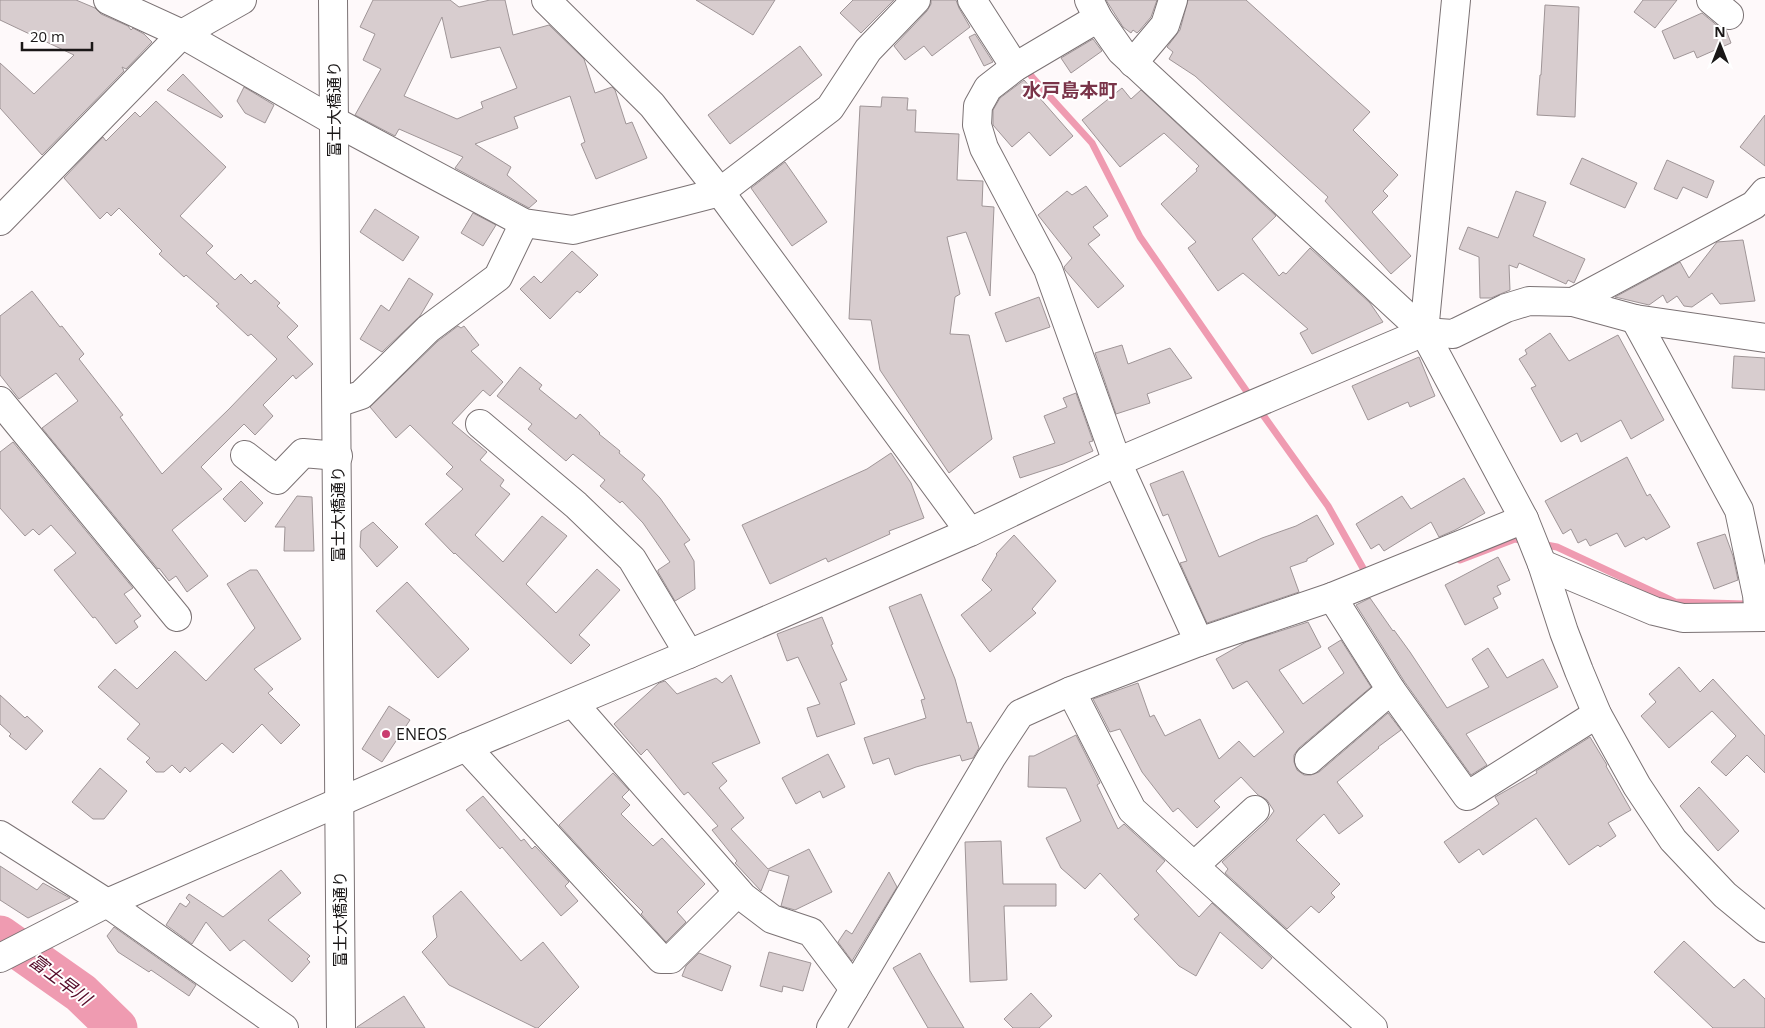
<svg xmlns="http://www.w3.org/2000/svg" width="1765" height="1028" viewBox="0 0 1765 1028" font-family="'Open Sans','Noto Sans JP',sans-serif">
	<rect width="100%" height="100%" fill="#fef9fa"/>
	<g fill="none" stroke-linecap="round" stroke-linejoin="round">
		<g stroke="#ef9bb1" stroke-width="7">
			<polyline points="1026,67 1032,77 1092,143 1140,237 1252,399"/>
			<polyline points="1258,408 1328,506 1368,577"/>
			<polyline points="1541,544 1557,547 1675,602 1745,604"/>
			<polyline points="1460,560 1515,539 1525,541"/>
		</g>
		<polyline stroke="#ef9bb1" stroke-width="41" points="0,936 81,993 117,1028"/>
	</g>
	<g fill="#d8cdcf" stroke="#9f9597" fill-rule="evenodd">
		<polygon points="0,0 76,0 95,8 101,14 128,26 131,30 133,28 144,34 152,42 126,69 122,67 124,71 42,155 0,108 0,63 34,94 74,55 0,20"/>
		<path d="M373,0H450L459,7L490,0H505L513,35L549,25L584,59L595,93L612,87L615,90L626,124L632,122L647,158L596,179L581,144L585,142L570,96L514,117L518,128L475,144L511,167L507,175L537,201L529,208L455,168L463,157L399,129L395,136L355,115L381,69L363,60L375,34L360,27ZM442,17L451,58L500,47L517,88L481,102L483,108L457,119L404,96Z"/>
		<polygon points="696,0 775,0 753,35"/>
		<polygon points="853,0 894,0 861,33 840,13"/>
		<polygon points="931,0 956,0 959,8 970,27 932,56 924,46 905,60 894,46 927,11 931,4"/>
		<polygon points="1106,0 1157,0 1151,17 1140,30 1137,33 1133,30 1131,33 1123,27"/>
		<polygon points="1188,0 1246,0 1370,112 1353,130 1398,175 1383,191 1388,196 1372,212 1411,256 1391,274 1325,201 1328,197 1195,76 1169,59 1173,52 1167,47 1180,30"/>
		<polygon points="1643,0 1677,0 1655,28 1634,12"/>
		<polygon points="1545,5 1579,7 1575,117 1537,115 1540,75 1541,75"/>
		<polygon points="1702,13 1719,27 1726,30 1731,43 1697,58 1694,51 1674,59 1662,31"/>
		<polygon points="975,34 993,62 984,66 969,37"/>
		<polygon points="1093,39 1102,51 1071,73 1061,58"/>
		<polygon points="800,46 822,75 730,144 708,115"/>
		<polygon points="183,74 223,116 221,118 167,90"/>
		<polygon points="1024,80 1073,136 1050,156 1029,132 1012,147 993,125 993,110 1000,98"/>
		<polygon points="244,87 274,105 265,123 245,113 237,101"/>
		<polygon points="1122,88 1131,99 1141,90 1276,216 1252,239 1279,276 1283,272 1286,274 1310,248 1370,303 1383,322 1312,354 1300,333 1308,329 1243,273 1218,291 1188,248 1196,242 1161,204 1197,171 1196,169 1199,166 1164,133 1120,167 1082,120"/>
		<polygon points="882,97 908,98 907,110 916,110 915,132 959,134 957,180 983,181 982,206 994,207 990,296 966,232 947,237 960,294 955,297 950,334 969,335 992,439 949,473 880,370 871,320 849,319 860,106 881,107"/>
		<polygon points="156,101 226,167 180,216 213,246 206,253 235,280 241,274 251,284 255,280 280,303 277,306 298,326 287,337 313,364 296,379 293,375 263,405 273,416 255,435 244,424 201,467 222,489 172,530 208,576 187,592 176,576 169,581 159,568 158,569 42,428 78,401 56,373 19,399 0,375 0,316 32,291 60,327 62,326 84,354 79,359 123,415 120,417 162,474 229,409 277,359 251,334 248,336 216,306 219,304 186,275 184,277 159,254 162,251 119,208 111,216 107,212 100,219 64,178 103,137 106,141 135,112 140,117"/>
		<polygon points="1765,115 1765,166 1740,147"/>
		<polygon points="1582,158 1637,183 1625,208 1570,184"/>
		<polygon points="1667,160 1714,181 1707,198 1683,187 1677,199 1654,189"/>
		<polygon points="785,162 827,222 792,246 751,188"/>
		<polygon points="1086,186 1108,216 1093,227 1100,235 1088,244 1124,286 1098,308 1065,270 1064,267 1072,258 1038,215 1067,191 1072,195"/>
		<polygon points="1516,191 1546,202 1533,236 1585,259 1574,283 1568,280 1566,284 1519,263 1517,268 1509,265 1510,290 1491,298 1480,298 1479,257 1459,249 1468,227 1498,238"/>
		<polygon points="375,209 419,237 403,261 360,232"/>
		<polygon points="473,213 496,225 483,246 461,233"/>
		<polygon points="1743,240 1755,301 1720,304 1712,293 1692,307 1684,306 1677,296 1667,303 1663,295 1649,305 1615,297 1680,262 1689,278 1717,242"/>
		<polygon points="572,251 598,275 580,293 577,291 550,319 520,289 534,276 541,283"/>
		<polygon points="409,278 433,294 420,316 382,352 360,339 381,305 389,311"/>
		<polygon points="1039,297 1050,327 1006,342 995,313"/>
		<polygon points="458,326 461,328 464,326 479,345 471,351 503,382 490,396 483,390 452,423 487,452 480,460 504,480 500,486 510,494 475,535 503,562 542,516 567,536 526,584 556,613 597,569 620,590 579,635 590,645 571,664 455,553 454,554 425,524 463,489 446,474 453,467 410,425 396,438 370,407 438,341"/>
		<polygon points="1550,333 1569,361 1618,335 1664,420 1631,439 1621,420 1581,442 1577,433 1561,442 1531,388 1536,386 1519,359 1527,354 1525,350"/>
		<polygon points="1122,345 1128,364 1170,348 1192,378 1147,394 1150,403 1116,414 1095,353"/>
		<polygon points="1734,356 1765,358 1765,390 1732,388"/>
		<polygon points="1419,357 1435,396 1410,407 1408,402 1368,420 1352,386"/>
		<polygon points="520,367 542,385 539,389 576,419 580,414 600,433 599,434 620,451 619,453 645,475 642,479 660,498 690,540 684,544 694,561 695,589 675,601 658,572 658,570 670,562 643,523 622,501 620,503 600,486 605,480 573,454 566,461 528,429 532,424 497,396"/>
		<polygon points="1076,393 1093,441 1089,442 1093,451 1063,464 1020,478 1013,457 1055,443 1044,416 1067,407 1063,398"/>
		<polygon points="13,442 133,588 124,594 141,616 134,621 138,627 116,644 95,617 93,618 54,570 76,553 51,525 39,535 33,529 25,536 0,508 0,452"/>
		<polygon points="891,453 911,483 924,518 889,531 890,534 828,562 826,558 770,584 742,525 867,469"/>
		<polygon points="1627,457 1647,496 1650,494 1670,527 1646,540 1644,537 1625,547 1617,533 1590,546 1586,539 1578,543 1571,529 1563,534 1545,501"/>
		<polygon points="1183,471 1219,557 1262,538 1296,526 1317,515 1334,544 1307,559 1307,561 1290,567 1299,592 1207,623 1180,563 1187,561 1168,514 1163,516 1150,484"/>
		<polygon points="1464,478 1485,513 1455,530 1439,537 1431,522 1384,551 1379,544 1371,549 1356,524 1402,496 1411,509"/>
		<polygon points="241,481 263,503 245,522 223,499"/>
		<polygon points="297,496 312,497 314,551 284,551 285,527 275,527"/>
		<polygon points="373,522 398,547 377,567 360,547 361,531"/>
		<polygon points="1725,534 1733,556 1738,580 1714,589 1697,543"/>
		<polygon points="1014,535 1056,581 1032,609 1036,613 990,652 961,615 992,590 982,580 997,555 996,554"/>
		<polygon points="1498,557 1510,580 1497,586 1501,594 1493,598 1498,608 1465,625 1445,585"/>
		<polygon points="250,570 257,570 301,639 254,669 273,689 268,693 300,725 281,744 262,724 233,753 222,743 190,772 185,767 180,773 172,765 164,772 156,772 146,762 150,758 127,739 140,724 98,687 115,669 137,689 175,651 206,681 255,628 227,584"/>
		<polygon points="407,582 469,649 438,678 376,611"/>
		<polygon points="921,594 955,679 967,723 971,722 979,748 973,758 962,761 960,755 916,767 895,775 889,758 873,764 864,738 926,718 921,700 925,699 889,607"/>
		<polygon points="1370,598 1393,631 1394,630 1410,652 1447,708 1489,687 1472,659 1488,648 1507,678 1543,659 1558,687 1466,734 1487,765 1471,775 1404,681 1356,605"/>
		<polygon points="822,617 833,644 831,645 847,680 840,683 855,724 817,737 807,708 820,704 798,657 787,661 777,634"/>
		<polygon points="1308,622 1321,647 1279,670 1303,704 1344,673 1328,648 1341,640 1371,687 1299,748 1294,755 1294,762 1297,770 1304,775 1311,775 1319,772 1388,713 1401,730 1378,747 1379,748 1337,782 1363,816 1339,834 1324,814 1296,840 1340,884 1331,893 1335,897 1319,913 1311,906 1287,929 1225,873 1228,869 1222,862 1266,822 1274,811 1267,800 1258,795 1241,777 1214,801 1220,807 1197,828 1178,808 1173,812 1142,772 1120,729 1110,732 1093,699 1138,683 1150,717 1154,715 1165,736 1200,719 1219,759 1239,741 1254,757 1284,732 1247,681 1233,689 1216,659 1246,642"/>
		<polygon points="1679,667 1700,692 1713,679 1765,736 1765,773 1747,755 1726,776 1711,762 1736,736 1712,711 1669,748 1641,716 1656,702 1649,694"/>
		<polygon points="731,675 760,743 712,763 727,781 719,788 744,818 731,829 768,869 809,849 832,892 795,910 781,906 789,876 769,870 761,891 735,863 737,861 712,830 718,826 688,792 684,795 647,749 641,755 614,724 659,683 665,681 677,694 716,678 722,683"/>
		<polygon points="0,695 25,718 27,716 43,731 26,750 9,736 11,734 0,724"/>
		<polygon points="389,706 410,720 382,762 362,749"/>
		<polygon points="1076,735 1100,783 1097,785 1118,829 1124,824 1165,861 1156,871 1199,917 1212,903 1272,958 1262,969 1220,932 1196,976 1179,966 1134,919 1139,915 1100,873 1085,889 1061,868 1046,838 1081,821 1066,788 1028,787 1029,756 1034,756"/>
		<polygon points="1590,737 1607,765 1606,766 1631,810 1608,823 1616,836 1600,847 1598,845 1569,865 1536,818 1483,855 1479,849 1459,863 1444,842 1499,804 1495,797 1537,773 1536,771"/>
		<polygon points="828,754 845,787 823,798 820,791 796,804 782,778"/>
		<polygon points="100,768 127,791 104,819 93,819 72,802"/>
		<polygon points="613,773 629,790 622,797 630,805 621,814 653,846 662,838 705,884 677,912 686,922 666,942 641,914 643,912 592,861 559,825"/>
		<polygon points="1699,787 1739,831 1718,851 1680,806"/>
		<polygon points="483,796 521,841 524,839 532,849 535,846 569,882 565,886 578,901 561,916 502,847 500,849 466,810"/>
		<polygon points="1001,841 1003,884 1056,884 1056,906 1004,906 1007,980 970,982 965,842"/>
		<polygon points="0,866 37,890 43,883 70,898 28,918 0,900"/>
		<polygon points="281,870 301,893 268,920 310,956 307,959 310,962 292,982 244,940 230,951 206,922 192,944 166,925 180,903 186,907 190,902 186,898 189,894 223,917"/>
		<polygon points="889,872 897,887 852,961 838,942 846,930 852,934"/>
		<polygon points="461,891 521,961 543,942 579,987 538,1028 536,1028 449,985 422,952 437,937 433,916"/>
		<polygon points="114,927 196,985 189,996 151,970 149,972 118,952 107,936"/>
		<polygon points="1684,941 1734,988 1744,979 1765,999 1765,1028 1713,1028 1654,972"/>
		<polygon points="769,952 811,963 803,991 783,986 782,992 760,986"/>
		<polygon points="699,953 731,966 722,991 682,976 686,966"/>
		<polygon points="920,953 930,971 964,1028 928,1028 893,968"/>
		<polygon points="1031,993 1052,1016 1039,1028 1013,1028 1004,1019"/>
		<polygon points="404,996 425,1028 357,1028 357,1027"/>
	</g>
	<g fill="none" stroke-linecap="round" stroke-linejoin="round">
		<g stroke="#7b7274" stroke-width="30">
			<g id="minor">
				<polyline points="108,0 182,34 334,121 524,223 573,230 720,192 830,108 868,50 916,0"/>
				<polyline points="333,0 341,1028"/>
				<polyline points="546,0 652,105 720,192 970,532"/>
				<polyline points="972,0 1015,67"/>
				<polyline points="1089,0 1098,18 1121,51 1424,332 1524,519 1542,564 1564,632 1579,671 1597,714 1637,786 1673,840 1725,895 1765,928"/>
				<polyline points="1711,0 1729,15"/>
				<polyline points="1098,18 1015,67 988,88 978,106 977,125 984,148 1048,269 1117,462 1199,642"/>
				<polyline points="1133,63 1165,25 1173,0"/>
				<polyline points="0,221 182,34 242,0"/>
				<polyline points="1573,302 1635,319 1765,338"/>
				<polyline points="1635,319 1739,510 1757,595 1759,617"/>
				<polyline points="1424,332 1456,0"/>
				<polyline points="0,401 177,617"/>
				<polyline points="337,403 361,395 428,329 498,277 524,223"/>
				<polyline points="480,424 576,505 632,559 689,654"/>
				<polyline points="245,455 277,480 303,453 338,456"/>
				<polyline points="1542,564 1654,611 1683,618 1765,617"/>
				<polyline points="1332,597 1391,690 1467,796 1597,714"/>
				<polyline points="1071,691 1132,810 1373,1028"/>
				<polyline points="573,703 743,897 772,919 811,932 854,989"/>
				<polyline points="466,747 661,959 671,959 738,892"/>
				<polyline points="1309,760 1391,690"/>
				<polyline points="0,835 107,903 284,1028"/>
				<polyline points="1194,866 1255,810"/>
				<polyline points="0,958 107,903 466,747 689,654 970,532 1117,462 1424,332 1453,334 1506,308 1529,301 1573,302 1754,205 1765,192"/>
				<polyline points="831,1028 991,758 1020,714 1071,691 1199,642 1332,597 1524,519"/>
			</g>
		</g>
		<use href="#minor" stroke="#fff" stroke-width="28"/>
	</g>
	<circle fill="#c93d6f" stroke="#fff" stroke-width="2" cx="386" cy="734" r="5"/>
	<g text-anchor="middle" stroke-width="4" stroke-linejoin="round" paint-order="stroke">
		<g font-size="16" fill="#1a1717" stroke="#fff">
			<text transform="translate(334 109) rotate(-90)" y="6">富士大橋通り</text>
			<text transform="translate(338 514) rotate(-90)" y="6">富士大橋通り</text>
			<text transform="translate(340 919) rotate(-90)" y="6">富士大橋通り</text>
		</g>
		<g font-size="16" fill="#1a1717" stroke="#fff" text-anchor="start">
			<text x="396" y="740">ENEOS</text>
		</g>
		<g font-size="18" font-style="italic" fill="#550a28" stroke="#fff">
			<text transform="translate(60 980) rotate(37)" y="6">富士早川</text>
		</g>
		<g font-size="19" font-weight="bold" fill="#793449" stroke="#fff">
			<text x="1070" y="97">水戸島本町</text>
		</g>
	</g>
	<g transform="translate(1720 45)" stroke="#ffffff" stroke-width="4" paint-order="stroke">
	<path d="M0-4L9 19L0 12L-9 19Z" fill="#1a1717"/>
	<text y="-8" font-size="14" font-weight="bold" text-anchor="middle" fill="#1a1717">N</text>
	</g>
	<path d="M22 42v8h70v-8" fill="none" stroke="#1a1717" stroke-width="2.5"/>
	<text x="30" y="42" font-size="15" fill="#1a1717" stroke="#ffffff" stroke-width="4" paint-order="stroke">20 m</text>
</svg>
